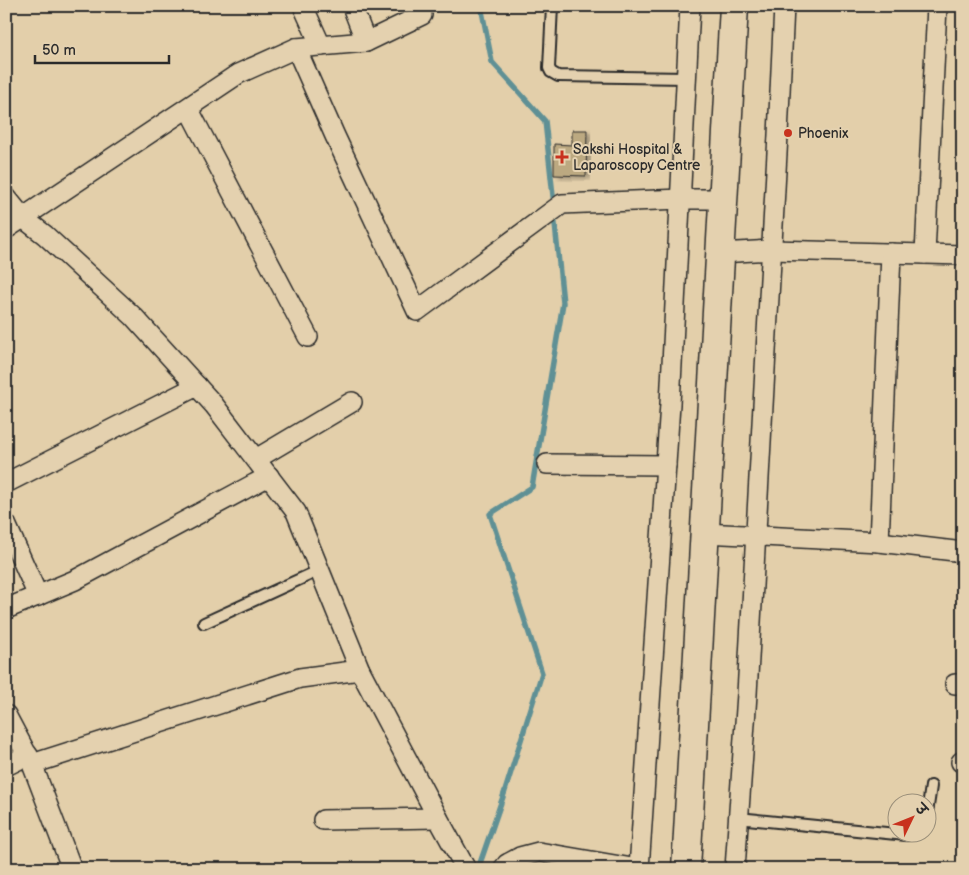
<svg xmlns="http://www.w3.org/2000/svg" width="969" height="875" viewBox="0 0 969 875" font-family="'Balsamiq Sans','Playpen Sans Deva',sans-serif">
	<defs>
		<filter id="shadow"><feDropShadow dx="5.5" dy="3" stdDeviation="2.5" flood-color="#0004"/></filter>
	</defs>
	<rect width="100%" height="100%" fill="#e3cfaa"/>
	<filter id="ink" filterUnits="userSpaceOnUse"><feTurbulence type="fractalNoise" baseFrequency=".02" numOctaves="2"/><feDisplacementMap in="SourceGraphic" scale="10" xChannelSelector="R" yChannelSelector="G"/><feConvolveMatrix kernelMatrix="1 2 1 2 8 2 1 2 1" color-interpolation-filters="sRGB"/></filter>
	<g filter="url(#ink)">
		<g fill="none" stroke-linecap="round" stroke-linejoin="round">
			<g stroke="#5f9095" stroke-width="5.5">
				<polyline points="481,6 492,62 545,121 554,205"/>
				<polyline points="478,869 505,791 542,673 490,514 532,487 563,303 554,214"/>
			</g>
		</g>
		<polygon fill="#bca981" stroke="#2b2b2b" filter="url(#shadow)" points="572,130 587,130 586,176 554,175 554,144 572,145"/>
		<g fill="none" stroke-linecap="round" stroke-linejoin="round">
			<g stroke="#2b2b2b" stroke-width="14">
				<g id="lane">
					<polyline points="552,6 549,68 551,72 558,76 687,78"/>
					<polyline points="204,623 320,570"/>
					<polyline points="738,818 906,835 912,832"/>
					<polyline points="926,820 931,786"/>
				</g>
			</g>
			<g stroke="#2b2b2b" stroke-width="22">
				<g id="street">
					<polyline points="303,6 321,46"/>
					<polyline points="352,6 366,42"/>
					<polyline points="296,48 335,136 417,311 562,204 681,199 724,199"/>
					<polyline points="188,108 308,337"/>
					<polyline points="6,197 23,218 45,235 134,317 214,405 296,512 360,670 438,818 466,869"/>
					<polyline points="6,229 238,74 296,48 366,42 422,15 419,6"/>
					<polyline points="720,253 772,250 963,255"/>
					<polyline points="925,254 937,6"/>
					<polyline points="256,459 352,402"/>
					<polyline points="547,464 666,465"/>
					<polyline points="6,483 197,386"/>
					<polyline points="6,524 38,596"/>
					<polyline points="704,533 879,542 963,552"/>
					<polyline points="879,542 891,253"/>
					<polyline points="6,609 75,580 269,476"/>
					<polyline points="955,684 963,684"/>
					<polyline points="6,715 32,764 72,869"/>
					<polyline points="961,762 963,763"/>
					<polyline points="32,764 300,678 360,670"/>
					<polyline points="6,766 28,755"/>
					<polyline points="323,820 438,818"/>
					<polyline points="503,869 507,864 520,857 539,852 638,869"/>
					<polyline points="639,869 670,404 690,6"/>
					<polyline points="735,869 747,694 778,135 784,6"/>
				</g>
			</g>
			<g stroke="#2b2b2b" stroke-width="31">
				<polyline id="secondary" points="686,869 734,6"/>
			</g>
			<use href="#lane" stroke="#e4d1af" stroke-width="10"/>
			<use href="#street" stroke="#e4d1af" stroke-width="19"/>
			<use href="#secondary" stroke="#e4d1af" stroke-width="28"/>
		</g>
	</g>
	<g fill="#c8321e" stroke="#e4d1af" stroke-width="2">
		<circle cx="788" cy="133" r="5"/>
		<path d="M559.5 149.5h5v5h5v5h-5v5h-5v-5h-5v-5h5z"/>
	</g>
	<g text-anchor="middle" stroke-width="4" stroke-linejoin="round" paint-order="stroke">
		<g font-size="14" fill="#2b2b2b" stroke="#e4d1af" text-anchor="start">
			<text x="798" y="138">Phoenix</text>
			<text x="573" y="154">Sakshi Hospital &amp;<tspan x="573" dy="16">Laparoscopy Centre</tspan></text>
		</g>
	</g>
	<rect width="969" height="875" fill="none" stroke="#e4d1af" stroke-width="25"/>
	<rect x="12" y="12" width="944" height="850" fill="none" stroke="#2b2b2b" stroke-width="2" filter="url(#ink)"/>
	<g transform="translate(912 818) rotate(47)"><circle r="24" fill="#e4d1af" stroke="#9a8f7a"/>
	<path d="M0-4L9 19L0 12L-9 19Z" fill="#c8321e"/>
	<text y="-8" font-size="14" font-weight="bold" text-anchor="middle" fill="#2b2b2b">उ</text>
	</g>
	<path d="M35 55v8h134v-8" fill="none" stroke="#2b2b2b" stroke-width="2.5"/>
	<text x="42" y="55" font-size="15" fill="#2b2b2b" stroke="#e4d1af" stroke-width="4" paint-order="stroke">50 m</text>
</svg>
